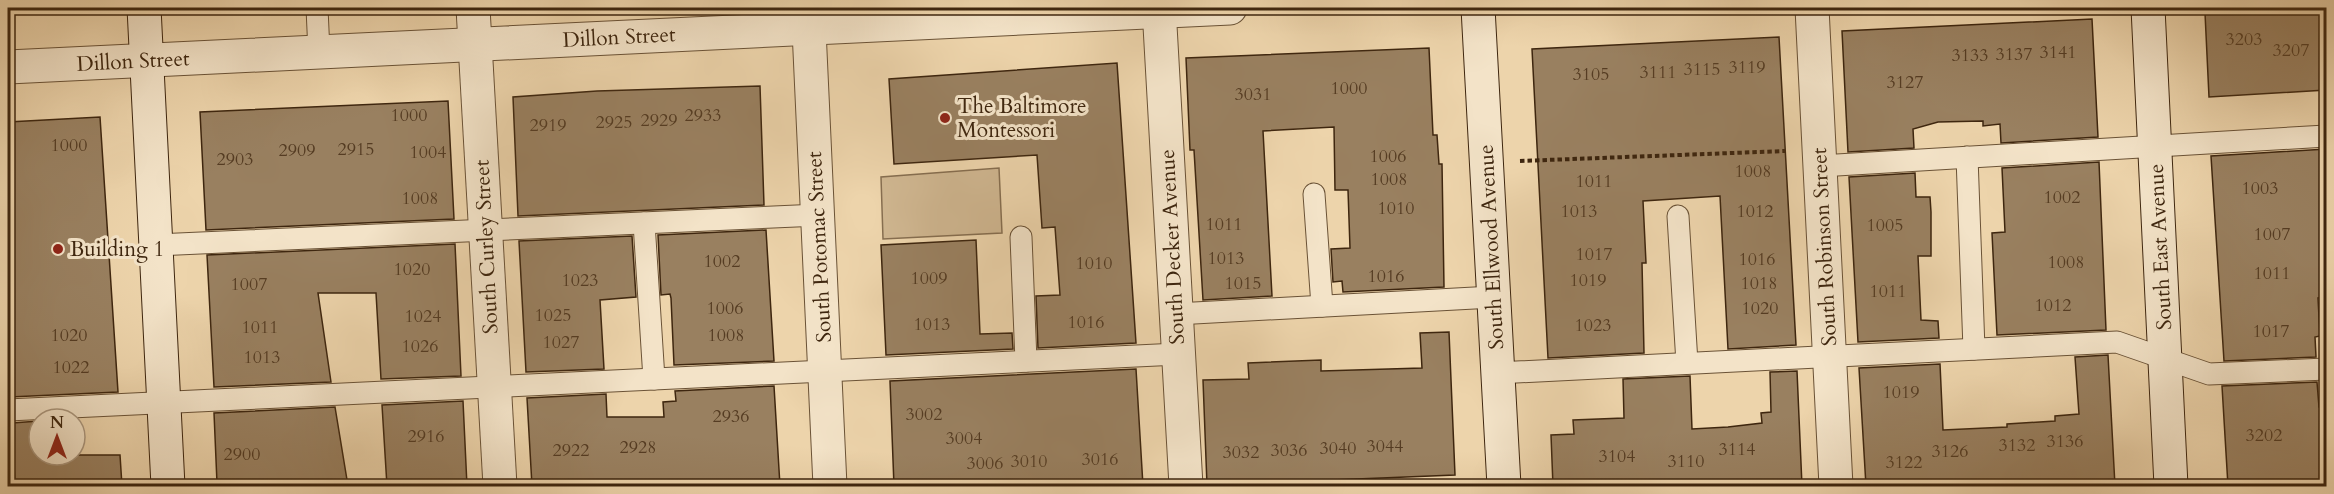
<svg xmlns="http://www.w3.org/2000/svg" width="2334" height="494" viewBox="0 0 2334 494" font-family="Cardo,serif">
	<rect width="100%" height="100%" fill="#edd4ab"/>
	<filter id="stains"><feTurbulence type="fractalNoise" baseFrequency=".00333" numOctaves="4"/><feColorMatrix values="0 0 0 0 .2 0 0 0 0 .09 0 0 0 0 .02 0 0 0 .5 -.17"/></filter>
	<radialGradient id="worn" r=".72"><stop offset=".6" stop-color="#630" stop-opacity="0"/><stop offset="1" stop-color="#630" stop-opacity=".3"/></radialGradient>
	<polygon fill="#cfb690" stroke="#866e50" stroke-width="1.5" points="999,168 1002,233 883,239 881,177"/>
	<g fill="#998060" stroke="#3e260f" stroke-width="1.5">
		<polygon points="2326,8 2326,90 2209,97 2205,13"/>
		<polygon points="2092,19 2098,137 2001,143 2000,124 1983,126 1983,121 1938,122 1913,129 1914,148 1848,152 1842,31"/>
		<polygon points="1779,37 1796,345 1728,349 1720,196 1643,201 1646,263 1642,263 1644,353 1548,358 1532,49"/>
		<polygon points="1429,48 1433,135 1437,135 1439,164 1442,164 1444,287 1343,292 1342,281 1333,282 1331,249 1350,248 1348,190 1335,190 1334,127 1263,131 1272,296 1203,300 1194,150 1190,150 1186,58"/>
		<polygon points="1117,63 1136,343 1038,348 1036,296 1060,295 1055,227 1042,228 1037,155 894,164 889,79"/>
		<polygon points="760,86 764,205 518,216 513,97 597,91"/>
		<polygon points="448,101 454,219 206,230 200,112"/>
		<polygon points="100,117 118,392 10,397 8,380 8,122"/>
		<polygon points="2326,149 2326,176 2322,176 2326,297 2318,298 2320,336 2315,337 2316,357 2224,361 2211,156"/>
		<polygon points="2099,162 2106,330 1997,335 1992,233 2005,232 2002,168"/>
		<polygon points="1915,173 1916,197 1930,197 1931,212 1931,256 1918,256 1921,320 1938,321 1939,338 1858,342 1849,177"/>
		<polygon points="766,230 774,361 674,365 671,298 670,294 661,295 658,235"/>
		<polygon points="632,236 636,297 600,300 604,369 526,372 519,241"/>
		<polygon points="976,240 980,334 1012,333 1013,349 886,355 881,245"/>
		<polygon points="455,244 461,376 381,379 376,293 318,293 331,382 214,387 207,255"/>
		<polygon points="1449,332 1455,475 1207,485 1203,380 1249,379 1248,363 1321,360 1321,371 1422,368 1420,333"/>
		<polygon points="2108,355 2115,486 1866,486 1859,368 1940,364 1943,430 2007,427 2007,424 2055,421 2055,416 2079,414 2075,357"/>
		<polygon points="1136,369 1143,486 894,486 890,381"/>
		<polygon points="1797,371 1802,486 1553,486 1551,435 1574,434 1573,420 1624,418 1623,379 1690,376 1692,429 1728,427 1762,423 1761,413 1771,412 1770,372"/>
		<polygon points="2317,382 2319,407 2326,406 2326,486 2228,486 2222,386"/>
		<polygon points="774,386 780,486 532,486 527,398 606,394 607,417 664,417 663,402 676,401 675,391"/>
		<polygon points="463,401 467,486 387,486 382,405"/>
		<polygon points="335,407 348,486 230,486 217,483 214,413"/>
		<polygon points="39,421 39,455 120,455 122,486 15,486 12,423"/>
	</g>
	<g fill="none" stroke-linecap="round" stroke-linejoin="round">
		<g stroke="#6a5236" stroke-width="23">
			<g id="lane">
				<polyline points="317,8 319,52"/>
				<polyline points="1967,157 1974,349"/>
				<polyline points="1820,166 2326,136"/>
				<polyline points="1314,194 1322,306"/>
				<polyline points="1678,216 1687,363"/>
				<polyline points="644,223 654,379"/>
				<polyline points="1021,237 1026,361"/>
				<polyline points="156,245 819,215"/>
				<polyline points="1176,314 1493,297"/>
				<polyline points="1497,373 2117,342 2209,374 2326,369"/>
				<polyline points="8,410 1178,354"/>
			</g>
		</g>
		<g stroke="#6a5236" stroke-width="35">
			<g id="street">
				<polyline points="473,8 500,486"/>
				<polyline points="808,8 830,486"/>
				<polyline points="1159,8 1186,486"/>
				<polyline points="1812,8 1836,486"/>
				<polyline points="8,67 1230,8"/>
			</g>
		</g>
		<g stroke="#3e260f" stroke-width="35">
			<g id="secondary">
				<polyline points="144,8 168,486"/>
				<polyline points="1478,8 1504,486"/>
				<polyline points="2148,8 2171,486"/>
			</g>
		</g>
		<polyline stroke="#3e260f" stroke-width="4" stroke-dasharray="4.5 3" stroke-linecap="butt" points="1520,161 1785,151"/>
		<use href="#lane" stroke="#f3e3c8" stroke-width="21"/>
		<use href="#street" stroke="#f3e3c8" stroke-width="33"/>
		<use href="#secondary" stroke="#f3e3c8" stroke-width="33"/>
	</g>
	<g fill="#8f2418" stroke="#f3e3c8" stroke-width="2">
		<circle cx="945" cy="118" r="6"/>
		<circle cx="58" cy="249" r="6"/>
	</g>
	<g text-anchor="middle" stroke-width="6" stroke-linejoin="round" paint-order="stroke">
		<g font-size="18" fill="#553c23">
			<text x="2244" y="45">3203</text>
			<text x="2291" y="56">3207</text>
			<text x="2058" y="58">3141</text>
			<text x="2014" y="60">3137</text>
			<text x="1970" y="61">3133</text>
			<text x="1747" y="73">3119</text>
			<text x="1702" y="75">3115</text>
			<text x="1658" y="78">3111</text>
			<text x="1591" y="80">3105</text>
			<text x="1905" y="88">3127</text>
			<text x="1349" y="94">1000</text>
			<text x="1253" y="100">3031</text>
			<text x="409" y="121">1000</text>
			<text x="703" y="121">2933</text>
			<text x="659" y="126">2929</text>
			<text x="614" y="128">2925</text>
			<text x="548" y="131">2919</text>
			<text x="69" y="151">1000</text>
			<text x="356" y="155">2915</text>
			<text x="297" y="156">2909</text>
			<text x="428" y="158">1004</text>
			<text x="1388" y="162">1006</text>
			<text x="235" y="165">2903</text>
			<text x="1753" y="177">1008</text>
			<text x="1389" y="185">1008</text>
			<text x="1594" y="187">1011</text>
			<text x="2260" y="194">1003</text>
			<text x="2062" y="203">1002</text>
			<text x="420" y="204">1008</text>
			<text x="1396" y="214">1010</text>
			<text x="1579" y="217">1013</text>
			<text x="1755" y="217">1012</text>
			<text x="1224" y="230">1011</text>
			<text x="1885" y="231">1005</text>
			<text x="2272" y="240">1007</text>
			<text x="1594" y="260">1017</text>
			<text x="1226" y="264">1013</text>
			<text x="1757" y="265">1016</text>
			<text x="722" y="267">1002</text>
			<text x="2066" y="268">1008</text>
			<text x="1094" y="269">1010</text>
			<text x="412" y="275">1020</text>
			<text x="2272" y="279">1011</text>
			<text x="1386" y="282">1016</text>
			<text x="929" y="284">1009</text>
			<text x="580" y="286">1023</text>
			<text x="1588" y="286">1019</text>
			<text x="1243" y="289">1015</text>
			<text x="1759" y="289">1018</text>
			<text x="249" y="290">1007</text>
			<text x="1888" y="297">1011</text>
			<text x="2053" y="311">1012</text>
			<text x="725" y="314">1006</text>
			<text x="1760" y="314">1020</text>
			<text x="553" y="321">1025</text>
			<text x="423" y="322">1024</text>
			<text x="1086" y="328">1016</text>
			<text x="932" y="330">1013</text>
			<text x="1593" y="331">1023</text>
			<text x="260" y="333">1011</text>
			<text x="2271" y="337">1017</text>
			<text x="69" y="341">1020</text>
			<text x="726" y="341">1008</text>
			<text x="561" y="348">1027</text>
			<text x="420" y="352">1026</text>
			<text x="262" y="363">1013</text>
			<text x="71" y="373">1022</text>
			<text x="1901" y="398">1019</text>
			<text x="924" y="420">3002</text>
			<text x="731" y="422">2936</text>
			<text x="2264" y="441">3202</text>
			<text x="426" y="442">2916</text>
			<text x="964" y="444">3004</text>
			<text x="2065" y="447">3136</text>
			<text x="2017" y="451">3132</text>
			<text x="1385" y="452">3044</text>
			<text x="638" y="453">2928</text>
			<text x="1338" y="454">3040</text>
			<text x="1737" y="455">3114</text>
			<text x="571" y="456">2922</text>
			<text x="1289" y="456">3036</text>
			<text x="1950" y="457">3126</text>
			<text x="1241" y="458">3032</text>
			<text x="242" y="460">2900</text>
			<text x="1617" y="462">3104</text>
			<text x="1100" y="465">3016</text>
			<text x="1029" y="467">3010</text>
			<text x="1686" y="467">3110</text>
			<text x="1904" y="468">3122</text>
			<text x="985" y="469">3006</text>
		</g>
		<g font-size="21" fill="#3e260f" stroke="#f3e3c8">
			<text transform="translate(619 37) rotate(-3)" y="7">Dillon Street</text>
			<text transform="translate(133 61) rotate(-3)" y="7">Dillon Street</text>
			<text transform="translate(486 247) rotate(-93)" y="7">South Curley Street</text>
			<text transform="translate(819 247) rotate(-93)" y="7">South Potomac Street</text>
			<text transform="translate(1172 247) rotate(-93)" y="7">South Decker Avenue</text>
			<text transform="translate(1491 247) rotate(-93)" y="7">South Ellwood Avenue</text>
			<text transform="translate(1824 247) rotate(-93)" y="7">South Robinson Street</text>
			<text transform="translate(2160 247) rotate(-93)" y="7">South East Avenue</text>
		</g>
		<g font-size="21" fill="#3e260f" stroke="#f3e3c8" text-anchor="start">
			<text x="957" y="113">The Baltimore<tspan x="957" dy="24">Montessori</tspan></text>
			<text x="70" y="256">Building 1</text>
		</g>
	</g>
	<rect width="2334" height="494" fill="none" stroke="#edd4ab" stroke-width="30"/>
	<rect x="9" y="9" width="2316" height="476" fill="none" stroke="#3e260f" stroke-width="3"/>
	<rect x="15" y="15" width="2304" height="464" fill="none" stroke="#3e260f" stroke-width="1.5"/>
	<g transform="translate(57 437)"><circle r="28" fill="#f3e3c8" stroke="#ab977e" stroke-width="1.5"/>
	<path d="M0-4.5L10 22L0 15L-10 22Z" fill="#8f2418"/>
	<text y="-9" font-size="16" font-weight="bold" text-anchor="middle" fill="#3e260f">N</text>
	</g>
	<rect width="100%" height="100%" filter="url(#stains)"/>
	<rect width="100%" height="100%" fill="url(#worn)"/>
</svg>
